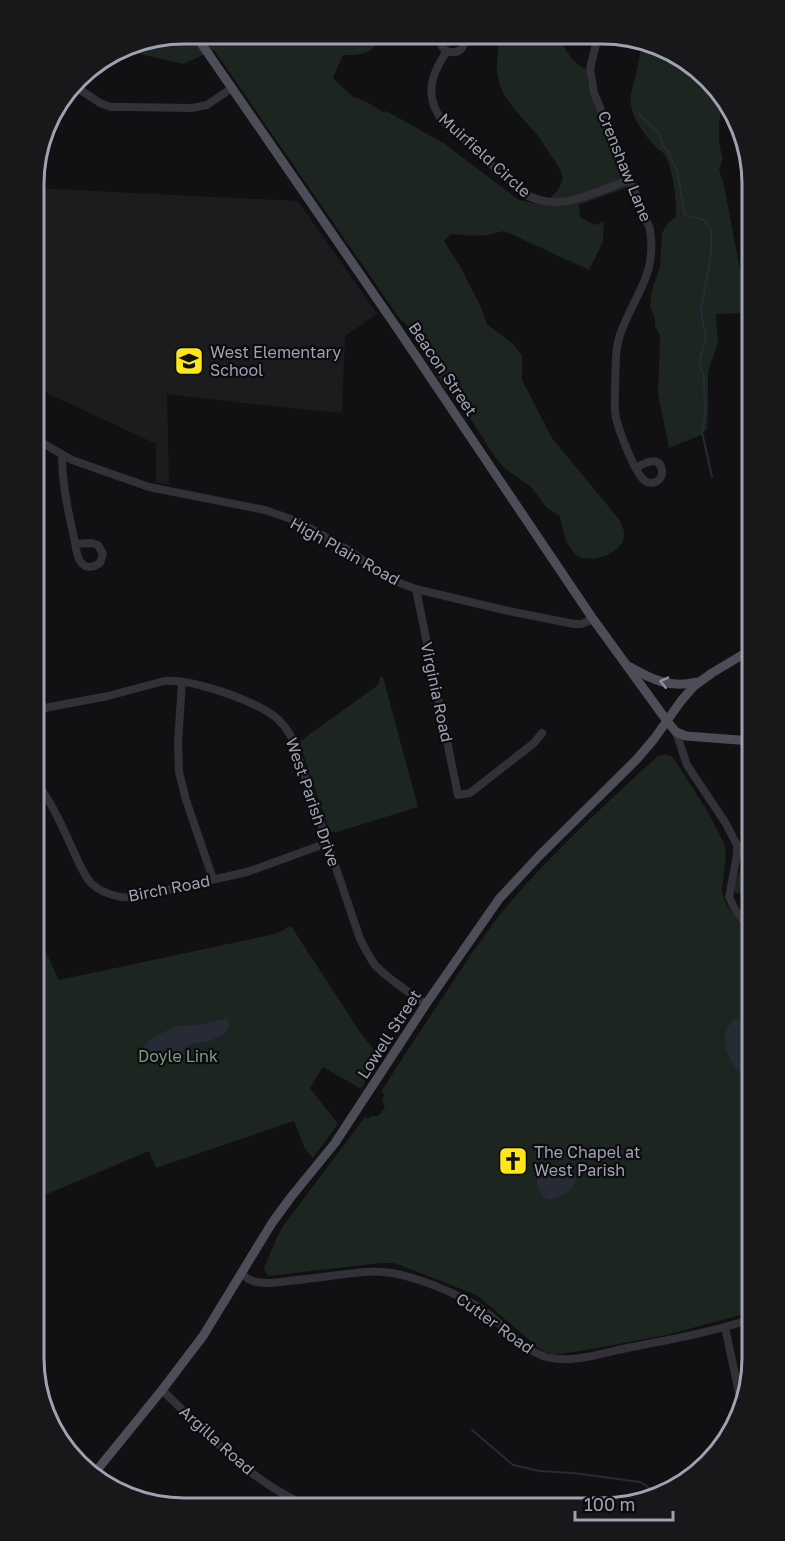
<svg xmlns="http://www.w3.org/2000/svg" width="785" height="1541" viewBox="0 0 785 1541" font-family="'Golos Text',sans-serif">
	<rect width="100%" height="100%" fill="#111012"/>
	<polygon fill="#1c1c1f" points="34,188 298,201 377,314 345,336 342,413 242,403 167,394 169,485 156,482 156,444 34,387"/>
	<g fill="#1c251f">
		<path d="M183,33L380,34C377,53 360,56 343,55L333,78L352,96L367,102L383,112L386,111L390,113L445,144L519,200L543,205L558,190L563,179C561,169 556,163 550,154C544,145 539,136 531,128C519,114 504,101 499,82C495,69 498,54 499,40L500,35H559C564,49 572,63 586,69L588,84L622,168L628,187L579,205L580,217L595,225L604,221L603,242L589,270L504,231L488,235L472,236L451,234L444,241L461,268L481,307L487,324L513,344L522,356V380L552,438L618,518C621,523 625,530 624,536C623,554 588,566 575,554C565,544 562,529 560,516L547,508L531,487L504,468L494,456L470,418L444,386L419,348L410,329L397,315L214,50L183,64L118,49L126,44Z"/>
		<path d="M642,41L701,70L722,103C719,115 717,146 723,157L719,170L724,185L744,291L749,313L716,314L718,342L708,372V412L707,428L701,435L669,448L658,394L660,336L655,326V318L650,307L652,291L660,266L662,233L668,223L676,217C677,202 673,167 664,154C659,149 662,153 657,148C646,137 633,120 631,105C629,94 634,84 636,73C639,63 640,52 642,41Z"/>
		<polygon points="380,677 383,677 418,807 337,832 332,832 329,829 299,742 378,685"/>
		<path d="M664,754L671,756L674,759L708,812L725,845L726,856L722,890L725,902L752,943V1312L666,1335L603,1347L561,1354H552L541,1350L479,1297L469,1292L394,1263H381L269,1276L265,1272L264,1268L274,1244L283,1226L365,1117L367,1119L372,1116H378L385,1107L382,1101L384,1094L381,1092C406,1052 432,1013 458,974C473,951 489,928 506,907C552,853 605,804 658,756Z"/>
		<path d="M752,858V888L735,894C733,879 740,867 752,858Z"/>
		<polygon points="33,925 59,980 275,934 291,926 362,1035 380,1057 361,1089 323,1067 310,1088 338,1124 313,1158 305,1149 294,1121 156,1168 149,1151 33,1200"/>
	</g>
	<g fill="#262b36">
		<path d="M228,1018L229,1025L225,1034L209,1041L192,1044L174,1057L161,1064C151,1061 144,1056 144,1045L152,1038L176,1026L198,1025Z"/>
		<path d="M735,1019L746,1020L752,1023V1083C733,1072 712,1036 735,1019Z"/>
		<path d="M552,1167C558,1168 571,1169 575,1175C582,1185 546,1216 538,1187C535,1174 541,1169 552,1167Z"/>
	</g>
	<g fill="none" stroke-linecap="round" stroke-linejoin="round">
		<g stroke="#262b36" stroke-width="2">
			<polyline points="639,114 659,133 663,146 668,152 677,171 685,215 704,220 711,230 711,255 701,311 706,338 699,362 704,378 705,415 702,432 712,477"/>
			<polyline points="472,1430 513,1465 540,1471 573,1473 640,1482 659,1494"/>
		</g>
		<g stroke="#313137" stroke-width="8">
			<path d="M442,35C434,58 471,58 463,35"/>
			<path d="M598,36L590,69L594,93L650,229C657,275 636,292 621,332C614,350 616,372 615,391C615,400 614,409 616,418C619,431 635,473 644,480C652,487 664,480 662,470C659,455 644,463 636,468"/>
			<path d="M447,51C431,74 424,96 442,120L524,194C533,198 542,202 552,202C574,204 609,187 630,180"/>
			<polyline points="73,85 100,103 111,107 126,107 192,108 207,105 232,88"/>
			<polyline points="34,438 72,460 149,487 265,510 299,522 350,551 378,571 400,583 416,589 504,610 574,624 581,624 593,619"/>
			<path d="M62,455C62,484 68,510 74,538C76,545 76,555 80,561C85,569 93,568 100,563L103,554L98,545L91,543L76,544"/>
			<polyline points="416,589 458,795 470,793 534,743 542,733"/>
			<polyline points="182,682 178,743 179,772 186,800 213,879"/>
			<path d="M34,710L108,696L164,681C191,678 252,700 274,716C282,722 287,729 292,738L360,939C365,948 369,957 375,965C389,980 409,992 426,1004"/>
			<polyline points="676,732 687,765 725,822 737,845 737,855 729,897 735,909 752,935"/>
			<path d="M34,780C51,800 62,826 73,850C78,861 83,874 91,883C98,890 110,895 121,897C130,898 140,896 149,894L247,872L327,843"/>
			<path d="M241,1273C250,1282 257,1283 269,1283C292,1281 315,1278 337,1275C352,1274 368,1270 383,1272C412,1274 456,1293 480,1308C503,1323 520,1349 546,1357C572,1364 602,1353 627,1348C669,1340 711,1332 752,1319"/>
			<polyline points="725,1327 740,1398"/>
			<path d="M162,1390C204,1430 251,1483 306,1505"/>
		</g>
		<g stroke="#4d4d57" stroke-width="9">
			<polyline points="194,33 395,325 593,619 667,721 676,732 686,736 752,741"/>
			<path d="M630,667C651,679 671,689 696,682"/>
			<polyline points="93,1475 162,1390 203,1336 272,1223 291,1197 335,1143 426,1004 499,899 539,856 637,759 654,739 681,701 694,686 712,673 752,649"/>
		</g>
	</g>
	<defs><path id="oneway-chevron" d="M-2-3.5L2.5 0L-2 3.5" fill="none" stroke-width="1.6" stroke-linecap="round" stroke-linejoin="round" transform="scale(1.5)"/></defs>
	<use stroke="#8f91a1" href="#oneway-chevron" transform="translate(664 682) rotate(-167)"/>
	<defs>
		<g id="school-square" transform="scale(1.5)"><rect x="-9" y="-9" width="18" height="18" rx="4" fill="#ffe61b" stroke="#0c0b0d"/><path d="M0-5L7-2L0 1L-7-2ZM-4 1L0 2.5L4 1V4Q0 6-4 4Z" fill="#111"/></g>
		<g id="church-square" transform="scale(1.5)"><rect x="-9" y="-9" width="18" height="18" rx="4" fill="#ffe61b" stroke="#0c0b0d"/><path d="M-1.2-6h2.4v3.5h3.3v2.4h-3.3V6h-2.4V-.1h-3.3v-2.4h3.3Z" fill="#111"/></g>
	</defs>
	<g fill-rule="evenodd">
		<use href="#school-square" x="189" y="361"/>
		<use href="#church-square" x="513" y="1161"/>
	</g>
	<g text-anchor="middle" stroke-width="4.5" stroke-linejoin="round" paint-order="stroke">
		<g font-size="16" fill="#a0a2b4" stroke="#0c0b0d">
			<text transform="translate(485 155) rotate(42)" y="6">Muirfield Circle</text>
			<text transform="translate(625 166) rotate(68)" y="6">Crenshaw Lane</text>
			<text transform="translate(443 369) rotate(56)" y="6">Beacon Street</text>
			<text transform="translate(345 551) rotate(29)" y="6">High Plain Road</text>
			<text transform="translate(437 692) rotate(78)" y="6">Virginia Road</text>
			<text transform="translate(313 802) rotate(71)" y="6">West Parish Drive</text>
			<text transform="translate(169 888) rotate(-11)" y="6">Birch Road</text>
			<text transform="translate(389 1034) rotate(-57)" y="6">Lowell Street</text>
			<text transform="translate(495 1323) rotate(36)" y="6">Cutler Road</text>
			<text transform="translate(217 1440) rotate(42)" y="6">Argilla Road</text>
		</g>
		<g font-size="16" fill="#a0a2b4" stroke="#0c0b0d" text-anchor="start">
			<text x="210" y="358">West Elementary<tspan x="210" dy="18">School</tspan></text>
			<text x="534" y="1158">The Chapel at<tspan x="534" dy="18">West Parish</tspan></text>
		</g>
		<g font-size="16" fill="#75a182" stroke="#0c0b0d">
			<text x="178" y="1062">Doyle Link</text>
		</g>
	</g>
	<path d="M0 0H785V1541H0ZM184 44H602A140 140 0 0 1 742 184V1358A140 140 0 0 1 602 1498H184A140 140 0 0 1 44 1358V184A140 140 0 0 1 184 44Z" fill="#18171a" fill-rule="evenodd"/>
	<path fill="none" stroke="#a0a2b4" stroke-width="3" d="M184 44H602A140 140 0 0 1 742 184V1358A140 140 0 0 1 602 1498H184A140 140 0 0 1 44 1358V184A140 140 0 0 1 184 44Z"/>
	<path d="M575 1511v9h98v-9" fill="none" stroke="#a0a2b4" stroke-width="3"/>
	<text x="584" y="1511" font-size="18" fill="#a0a2b4" stroke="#0c0b0d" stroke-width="4.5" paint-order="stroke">100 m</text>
</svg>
